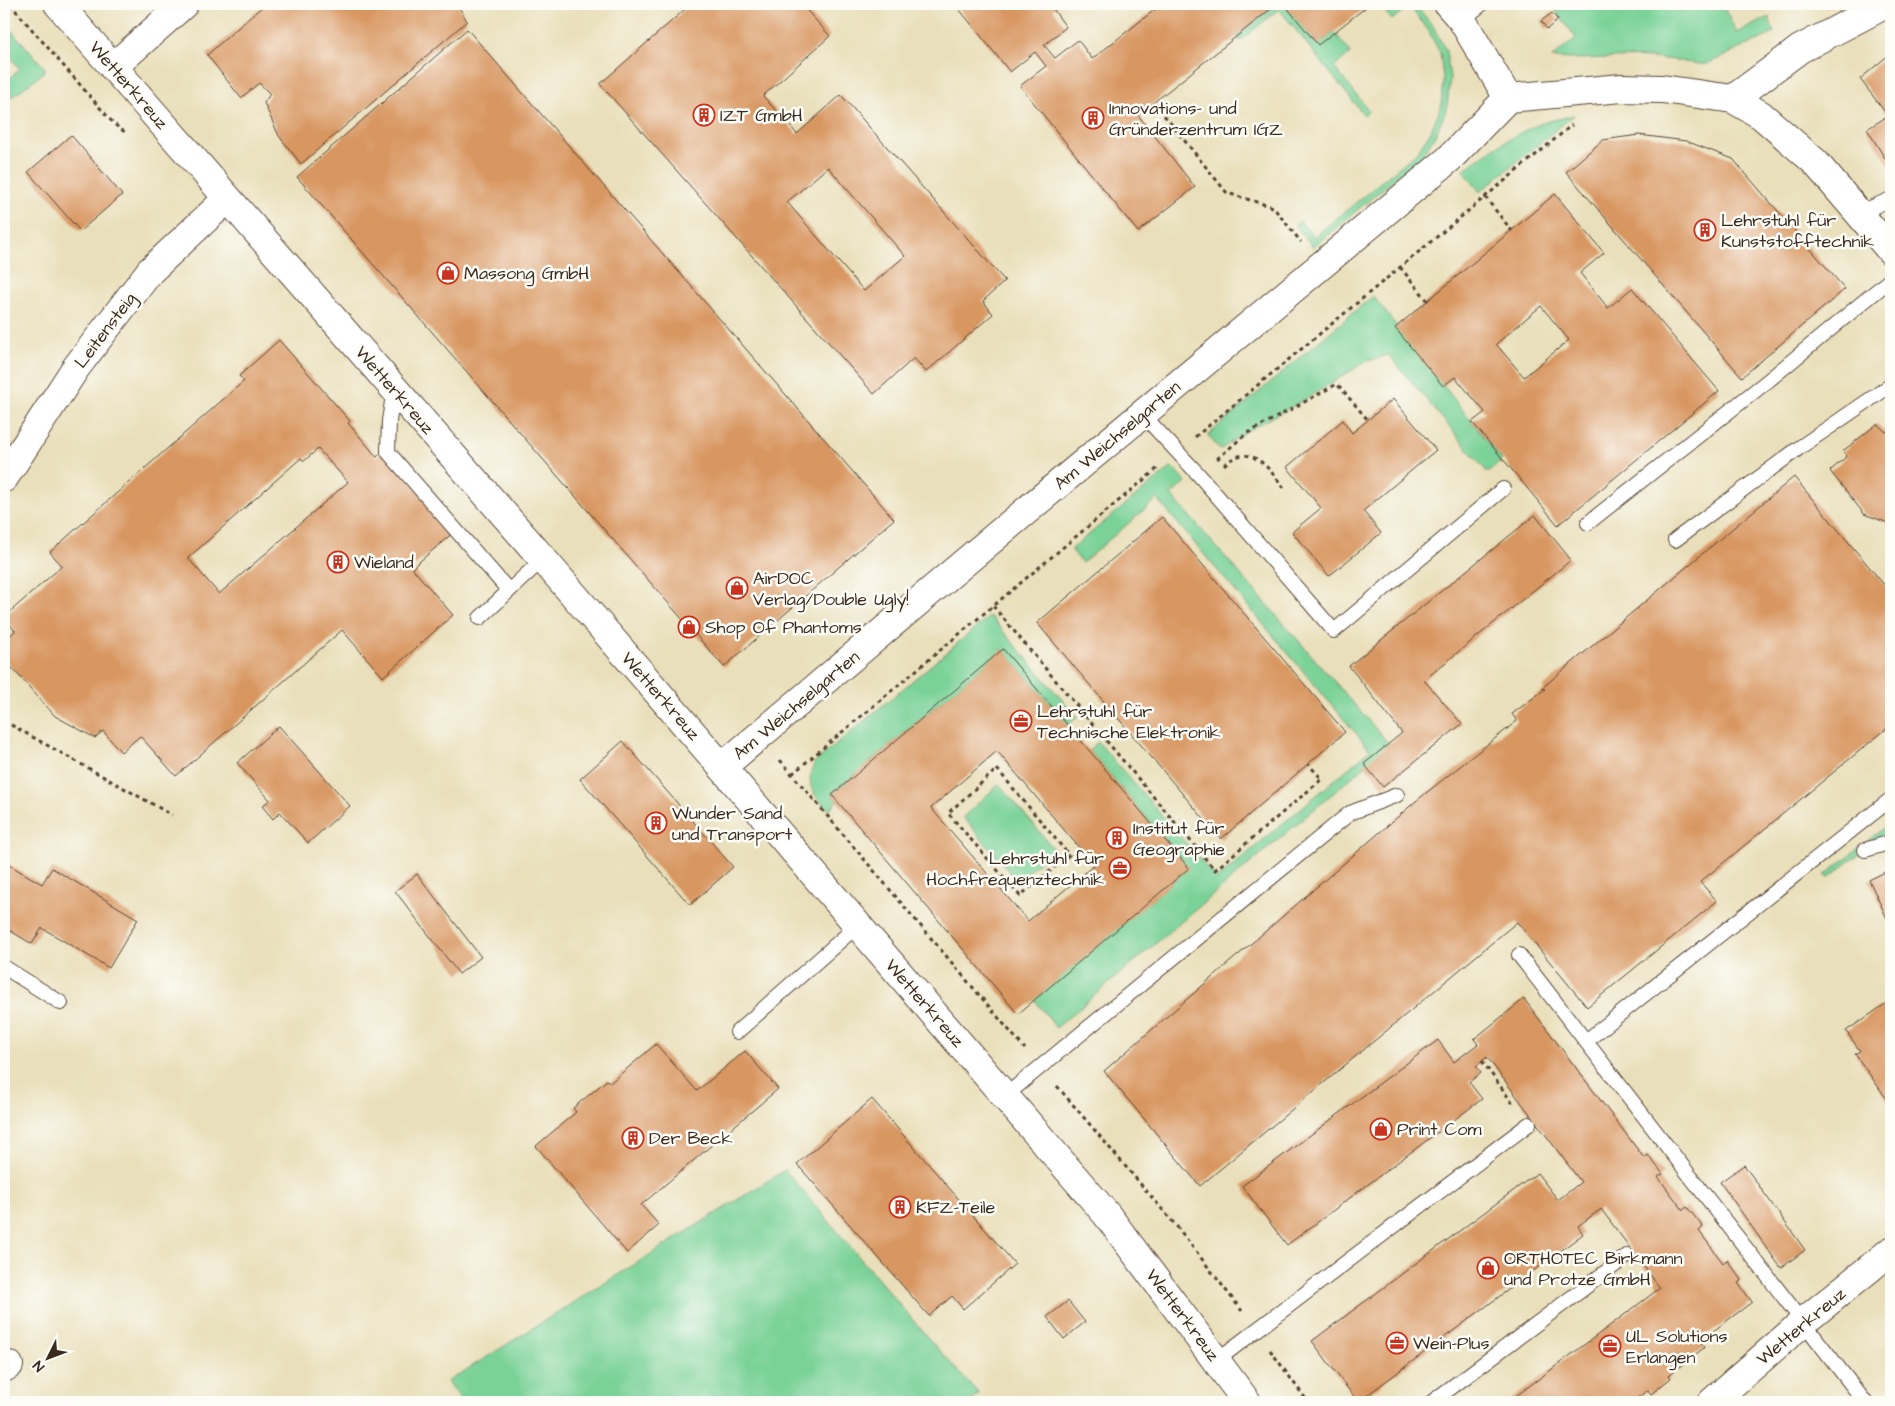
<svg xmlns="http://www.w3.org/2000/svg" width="1895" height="1406" viewBox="0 0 1895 1406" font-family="'Architects Daughter',sans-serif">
	<rect width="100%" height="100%" fill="#fdfcf7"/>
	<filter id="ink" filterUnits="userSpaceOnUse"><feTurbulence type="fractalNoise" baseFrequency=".02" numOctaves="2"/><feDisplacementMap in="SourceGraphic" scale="10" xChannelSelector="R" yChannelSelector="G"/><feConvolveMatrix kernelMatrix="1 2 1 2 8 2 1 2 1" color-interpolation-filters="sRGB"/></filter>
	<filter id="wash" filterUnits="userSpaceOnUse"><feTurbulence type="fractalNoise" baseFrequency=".0096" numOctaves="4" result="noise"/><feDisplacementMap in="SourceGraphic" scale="20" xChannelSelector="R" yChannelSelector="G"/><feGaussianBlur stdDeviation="1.12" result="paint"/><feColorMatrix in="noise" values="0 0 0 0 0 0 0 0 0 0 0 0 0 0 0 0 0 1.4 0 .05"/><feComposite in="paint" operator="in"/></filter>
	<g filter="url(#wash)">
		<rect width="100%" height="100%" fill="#e9dfba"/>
		<g fill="#7ad298" stroke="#5a7e5b">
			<polygon points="1277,4 1284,4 1318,45 1334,32 1351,53 1334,67 1369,111 1364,115 1279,9 1240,41 1237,36"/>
			<polygon points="1379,4 1415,4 1433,26 1446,51 1450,78 1447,108 1436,134 1421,157 1313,247 1295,225 1300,221 1314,237 1416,153 1431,131 1441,106 1443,78 1440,53 1428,30 1409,6 1392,20"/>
			<path d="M1554,4H1722L1737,33L1769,17L1774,33L1707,64C1693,65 1680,60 1665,59C1628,55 1590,61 1552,58L1576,38L1552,6Z"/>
			<polygon points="4,22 45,68 43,73 12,97 4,88 4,83 20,69 4,50"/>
			<path d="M1574,115L1480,192L1463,170C1487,152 1512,135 1540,124C1551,120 1563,118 1574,115Z"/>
			<polygon points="1373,296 1502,460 1488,473 1389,355 1365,362 1306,399 1245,432 1220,450 1208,435"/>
			<polygon points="1172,467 1186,482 1171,495 1390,745 1056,1028 1034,999 1189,868 1089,750 1098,742 1217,879 1370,750 1157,499 1082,563 1071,549"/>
			<path d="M990,616L1077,717L1068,725L1003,649L832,794L837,801L829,810C813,794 804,785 815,762Z"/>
			<polygon points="999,784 1054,849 1017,881 963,817"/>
			<polygon points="1891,822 1891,831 1884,835 1828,878 1825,875"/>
			<polygon points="785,1170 929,1339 979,1394 970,1402 463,1402 447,1382"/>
		</g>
		<g id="blocks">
			<g fill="#d89660" fill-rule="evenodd">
				<polygon points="265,4 457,4 467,21 301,164 279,136 264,103 270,94 259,83 241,98 207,55"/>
				<path d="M691,4H801L830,36L763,96L797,134L841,95L1005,281L983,301L993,314L926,372L914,358L874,394L600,84ZM828,167L905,256L864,291L787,202Z"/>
				<polygon points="955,4 1060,4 1053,9 1066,27 1044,45 1055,58 1078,40 1092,59 1162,4 1277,4 1138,115 1195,187 1138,232 1020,86 1046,66 1035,52 1010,72"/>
				<polygon points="1284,4 1370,4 1318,45"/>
				<polygon points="1552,13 1558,20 1547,29 1541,21"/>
				<polygon points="467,29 894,519 724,667 297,177"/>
				<polygon points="1891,53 1891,168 1867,129 1888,116 1860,79"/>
				<polygon points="71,135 122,195 80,231 28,172"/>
				<polygon points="1639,135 1686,141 1733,159 1845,289 1742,377 1566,172 1603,140"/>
				<path d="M1555,194L1604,253L1580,273L1608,308L1632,288L1719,391L1558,525L1472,422L1485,412L1455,377L1443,386L1395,328ZM1541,306L1569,340L1524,377L1496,344Z"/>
				<path d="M279,340L350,421L348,423L377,457L384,450L455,531L412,568L453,615L383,677L342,630L176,776L140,736L121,752L103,731L95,738L55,716L4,659V641L15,631L4,617L62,566L50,552L244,381L239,376ZM318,449L348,482L219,594L188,558L301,458L304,461Z"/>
				<polygon points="4,374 7,378 7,392 4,396"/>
				<polygon points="1393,399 1436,450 1363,511 1381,533 1329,576 1292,532 1321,508 1287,467 1343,420 1352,433"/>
				<polygon points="1877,424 1886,432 1891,428 1891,524 1864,514 1830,471 1847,456 1843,451"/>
				<polygon points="1794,477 1886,587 1891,583 1891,725 1700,882 1717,901 1587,1007 1517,922 1200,1186 1104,1071 1416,801 1517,721 1512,714 1545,689 1542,688"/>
				<polygon points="1535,515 1571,560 1424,680 1462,724 1383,787 1364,764 1402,733 1349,666"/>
				<polygon points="1162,517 1345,732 1221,839 1037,623"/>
				<path d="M1003,649L1189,868L1018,1014L832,795ZM997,751L1094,865L1028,921L931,808Z"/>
				<polygon points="279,726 350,806 308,843 280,812 273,819 262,806 270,800 237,763"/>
				<polygon points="623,741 733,867 690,905 580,779"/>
				<polygon points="4,862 42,884 52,868 138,919 109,968 42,928 32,944 4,927"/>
				<polygon points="1891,869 1891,927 1869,880"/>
				<polygon points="417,874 481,957 459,974 395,891"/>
				<polygon points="1524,999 1644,1158 1648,1155 1663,1174 1658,1177 1683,1210 1687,1207 1703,1227 1699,1231 1723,1263 1727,1260 1742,1280 1738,1283 1752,1302 1700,1341 1705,1347 1669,1375 1671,1378 1651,1394 1648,1390 1632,1402 1508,1402 1660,1288 1601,1209 1578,1226 1583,1234 1358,1402 1312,1341 1537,1173 1558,1200 1581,1182 1487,1057 1476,1066 1481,1073 1469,1082 1482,1099 1287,1245 1242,1186 1438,1040 1454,1062 1478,1044 1474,1039"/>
				<polygon points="1891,1000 1891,1101 1889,1102 1855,1054 1860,1051 1846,1031"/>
				<polygon points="656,1044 697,1091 745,1051 778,1089 641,1205 659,1225 627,1253 536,1146 576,1112 573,1108 607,1080 610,1083"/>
				<polygon points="872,1099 1015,1264 963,1309 952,1296 929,1316 797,1164"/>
				<polygon points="1744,1165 1805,1250 1781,1268 1720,1182"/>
				<polygon points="1068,1301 1085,1322 1064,1339 1047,1317"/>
			</g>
		</g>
	</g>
	<g filter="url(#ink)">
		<use href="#blocks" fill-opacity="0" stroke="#554535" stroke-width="1"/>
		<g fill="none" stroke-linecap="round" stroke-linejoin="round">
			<g stroke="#554535" stroke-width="16">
				<g id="service">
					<polyline points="1462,20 1482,4"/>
					<polyline points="1859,213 1891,199"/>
					<polyline points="394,389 389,421 388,452 509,591"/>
					<polyline points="1142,414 1199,475 1334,631 1503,489"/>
					<polyline points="1588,523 1770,379 1891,279"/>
					<polyline points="1675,540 1799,448 1891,385"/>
					<polyline points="480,618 543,559"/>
					<polyline points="1865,850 1891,842"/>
					<polyline points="1519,955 1865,1402"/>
					<polyline points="4,967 61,1003"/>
					<polyline points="737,1032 858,925"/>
					<polyline points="1586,1041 1891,799"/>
					<polyline points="1005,1096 1350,813 1397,795"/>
					<polyline points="1217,1360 1529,1124"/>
					<polyline points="1432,1402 1627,1256"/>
				</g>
			</g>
			<g stroke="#554535" stroke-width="30">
				<g id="minor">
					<polyline points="1448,4 1462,20 1508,98 1622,88 1662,89 1733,99 1761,115 1815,162 1891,251"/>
					<polyline points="113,67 184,4"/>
					<polyline points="1733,99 1800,49 1886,4"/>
					<polyline points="4,478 75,369 150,271 227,199"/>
					<polyline points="722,767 996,536 1449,159 1508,98"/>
					<polyline points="4,1368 9,1365"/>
					<polyline points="1712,1402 1802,1323 1891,1251"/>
				</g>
			</g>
			<g stroke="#554535" stroke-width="30">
				<polyline id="tertiary" points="58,4 543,559 1107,1215 1247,1402"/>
			</g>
			<g stroke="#554535" stroke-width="3" stroke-dasharray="4 4" stroke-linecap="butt">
				<polyline points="10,4 114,124 126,133"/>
				<polyline points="1159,109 1227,193 1273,207 1301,242"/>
				<polyline points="1485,197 1512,231"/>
				<polyline points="1400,267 1428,301"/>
				<polyline points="1195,437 1572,125"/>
				<polyline points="1217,459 1246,434 1337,384 1368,420"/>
				<path d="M1224,465C1251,440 1269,469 1285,489"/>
				<polyline points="993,606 1215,870 1322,779 1308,764"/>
				<polyline points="4,721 172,815"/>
				<polyline points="780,760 1025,1049"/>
				<polygon points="997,769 1069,855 1020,896 948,813"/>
				<polyline points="792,774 1158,468"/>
				<polyline points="1482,1061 1514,1105"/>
				<polyline points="1057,1086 1178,1228 1242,1311"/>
				<polyline points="1270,1350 1308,1402"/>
			</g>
			<use href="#service" stroke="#fff" stroke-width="14"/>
			<use href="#minor" stroke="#fff" stroke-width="28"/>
			<use href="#tertiary" stroke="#fff" stroke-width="28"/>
		</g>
	</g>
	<defs>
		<g id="building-ring" transform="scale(1.125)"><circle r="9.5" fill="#fdfcf7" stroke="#c8321e" stroke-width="1.5"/><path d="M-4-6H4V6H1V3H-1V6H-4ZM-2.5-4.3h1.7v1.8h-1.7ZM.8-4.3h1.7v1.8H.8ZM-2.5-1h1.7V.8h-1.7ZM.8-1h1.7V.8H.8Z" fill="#c8321e"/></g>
		<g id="shop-ring" transform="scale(1.125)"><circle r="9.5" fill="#fdfcf7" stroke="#c8321e" stroke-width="1.5"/><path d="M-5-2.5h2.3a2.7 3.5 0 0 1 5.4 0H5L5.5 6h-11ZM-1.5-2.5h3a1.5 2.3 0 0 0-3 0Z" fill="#c8321e"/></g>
		<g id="office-ring" transform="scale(1.125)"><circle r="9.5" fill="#fdfcf7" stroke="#c8321e" stroke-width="1.5"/><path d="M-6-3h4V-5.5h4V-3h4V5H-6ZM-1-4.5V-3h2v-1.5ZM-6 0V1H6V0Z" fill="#c8321e"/></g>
	</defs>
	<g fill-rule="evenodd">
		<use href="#building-ring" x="704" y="115"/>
		<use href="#building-ring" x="1093" y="118"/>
		<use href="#building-ring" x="1705" y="230"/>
		<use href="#shop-ring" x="448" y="273"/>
		<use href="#building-ring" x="338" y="562"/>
		<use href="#shop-ring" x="737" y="588"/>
		<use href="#shop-ring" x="689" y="627"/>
		<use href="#office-ring" x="1021" y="721"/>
		<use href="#building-ring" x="656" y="823"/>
		<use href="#building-ring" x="1117" y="838"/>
		<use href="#office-ring" x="1120" y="868"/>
		<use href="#shop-ring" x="1381" y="1129"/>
		<use href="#building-ring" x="633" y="1138"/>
		<use href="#building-ring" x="900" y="1207"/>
		<use href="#shop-ring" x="1488" y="1268"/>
		<use href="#office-ring" x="1397" y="1343"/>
		<use href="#office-ring" x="1610" y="1346"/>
	</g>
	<g text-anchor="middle" stroke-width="5" stroke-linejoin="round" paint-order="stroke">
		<g font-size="18" fill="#3b2a1e" stroke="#fdfcf7">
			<text transform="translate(129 85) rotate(49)" y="6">Wetterkreuz</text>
			<text transform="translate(105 330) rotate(-53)" y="6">Leitensteig</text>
			<text transform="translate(395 390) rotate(49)" y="6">Wetterkreuz</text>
			<text transform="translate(1117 435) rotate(-40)" y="6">Am Weichselgarten</text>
			<text transform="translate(661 696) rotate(49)" y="6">Wetterkreuz</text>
			<text transform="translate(796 705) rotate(-40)" y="6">Am Weichselgarten</text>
			<text transform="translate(925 1003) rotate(49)" y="6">Wetterkreuz</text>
			<text transform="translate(1183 1315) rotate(53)" y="6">Wetterkreuz</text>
			<text transform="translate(1801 1326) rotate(-40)" y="6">Wetterkreuz</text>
		</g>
		<g font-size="18" fill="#3b2a1e" stroke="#fdfcf7" text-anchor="start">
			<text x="1109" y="114">Innovations- und<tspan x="1109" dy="21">Gründerzentrum IGZ</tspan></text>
			<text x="720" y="121">IZT GmbH</text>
			<text x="1721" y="226">Lehrstuhl für<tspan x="1721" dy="21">Kunststofftechnik</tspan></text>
			<text x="464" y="279">Massong GmbH</text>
			<text x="354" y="568">Wieland</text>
			<text x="753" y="584">AirDOC<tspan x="753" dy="21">Verlag/Double Ugly!</tspan></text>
			<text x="705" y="633">Shop Of Phantoms</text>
			<text x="1037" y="717">Lehrstuhl für<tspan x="1037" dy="21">Technische Elektronik</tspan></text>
			<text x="672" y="819">Wunder Sand<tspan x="672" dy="21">und Transport</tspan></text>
			<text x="1133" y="834">Institut für<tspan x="1133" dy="21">Geographie</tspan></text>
			<text x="1104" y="864" text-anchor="end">Lehrstuhl für<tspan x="1104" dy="21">Hochfrequenztechnik</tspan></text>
			<text x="1397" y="1135">Print Com</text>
			<text x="649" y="1144">Der Beck</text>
			<text x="916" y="1213">KFZ-Teile</text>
			<text x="1504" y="1264">ORTHOTEC Birkmann<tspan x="1504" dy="21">und Protze GmbH</tspan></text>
			<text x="1626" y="1342">UL Solutions<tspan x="1626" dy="21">Erlangen</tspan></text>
			<text x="1413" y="1349">Wein-Plus</text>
		</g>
	</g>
	<rect width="1895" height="1406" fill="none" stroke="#fdfcf7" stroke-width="20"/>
	<g transform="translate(48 1358) rotate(228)" stroke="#fdfcf7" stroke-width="4" paint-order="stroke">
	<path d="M0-4L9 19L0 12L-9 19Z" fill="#3b2a1e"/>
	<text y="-8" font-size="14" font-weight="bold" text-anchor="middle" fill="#3b2a1e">N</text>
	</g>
</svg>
